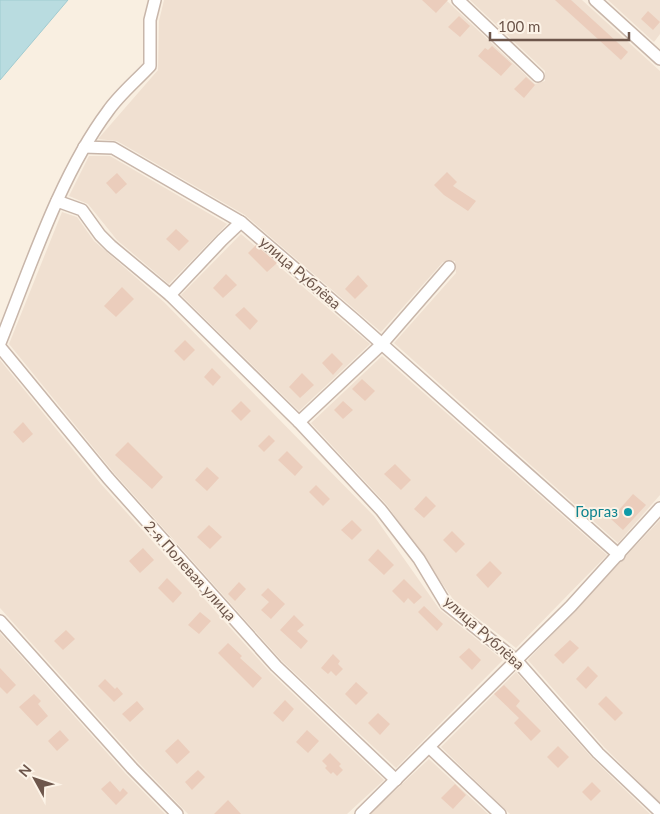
<svg xmlns="http://www.w3.org/2000/svg" width="660" height="814" viewBox="0 0 660 814" font-family="Lato,sans-serif">
	<rect width="100%" height="100%" fill="#f9efe1"/>
	<g fill="#f0e0d1">
		<polygon points="164,0 446,0 535,84 545,81 545,71 470,0 582,0 660,71 660,495 618,543 394,343 456,273 455,261 443,262 381,332 245,215 117,141 98,139 158,70 159,21"/>
		<polygon points="608,0 660,0 660,34 654,42"/>
		<polygon points="89,156 110,156 227,224 169,284 117,240 88,204 69,196"/>
		<polygon points="62,212 77,217 94,241 164,302 374,516 440,610 503,660 396,768 282,661 114,473 9,344"/>
		<polygon points="241,234 370,344 299,411 181,295"/>
		<polygon points="382,356 607,555 516,648 453,599 387,505 311,423"/>
		<polygon points="0,360 101,484 270,672 384,780 347,814 188,814 138,762 0,608"/>
		<polygon points="660,520 660,803 604,747 528,660"/>
		<polygon points="0,633 125,773 165,814 0,814"/>
		<polygon points="516,672 592,758 650,814 510,814 441,747"/>
		<polygon points="429,759 488,814 370,814"/>
	</g>
	<polygon fill="#b9dce0" stroke="#a0cbd0" points="0,0 68,0 0,80"/>
	<g fill="#ebcdbc">
		<polygon points="422,0 448,0 436,13"/>
		<polygon points="555,0 571,0 628,52 621,60"/>
		<polygon points="648,11 660,22 653,30 641,19"/>
		<polygon points="459,16 470,26 460,37 448,27"/>
		<polygon points="492,46 512,64 501,76 478,56 485,48 488,50"/>
		<polygon points="526,77 535,85 524,98 514,89"/>
		<polygon points="447,172 457,182 453,186 476,201 468,211 444,195 434,185"/>
		<polygon points="117,173 127,184 116,194 106,183"/>
		<polygon points="176,229 189,241 179,251 166,239"/>
		<polygon points="256,245 277,263 267,272 248,253"/>
		<polygon points="226,274 237,285 223,298 213,288"/>
		<polygon points="358,275 368,286 355,299 345,289"/>
		<polygon points="122,287 134,299 116,317 104,306"/>
		<polygon points="244,307 258,321 250,330 235,315"/>
		<polygon points="185,340 195,350 184,361 174,351"/>
		<polygon points="332,353 343,364 333,375 322,363"/>
		<polygon points="212,368 221,377 213,386 204,377"/>
		<polygon points="302,373 314,385 300,398 289,387"/>
		<polygon points="362,379 375,391 365,401 352,389"/>
		<polygon points="241,401 251,411 241,421 231,411"/>
		<polygon points="343,401 353,410 343,419 334,410"/>
		<polygon points="23,422 33,434 23,443 13,432"/>
		<polygon points="269,435 275,441 264,452 258,446"/>
		<polygon points="128,442 163,477 152,489 115,455"/>
		<polygon points="287,451 303,467 295,476 278,460"/>
		<polygon points="395,464 411,480 401,490 384,474"/>
		<polygon points="207,467 219,478 207,491 195,480"/>
		<polygon points="316,485 330,499 323,506 309,492"/>
		<polygon points="633,494 646,505 623,530 611,519"/>
		<polygon points="426,496 436,506 424,518 414,509"/>
		<polygon points="352,520 362,530 352,540 341,530"/>
		<polygon points="209,525 222,537 210,549 197,537"/>
		<polygon points="452,531 465,544 456,553 443,540"/>
		<polygon points="143,548 154,560 140,573 129,561"/>
		<polygon points="378,549 394,565 384,575 368,560"/>
		<polygon points="490,561 502,573 488,588 476,575"/>
		<polygon points="167,578 182,593 173,603 158,588"/>
		<polygon points="404,579 422,597 414,604 408,598 404,603 392,591"/>
		<polygon points="239,582 246,589 235,601 228,594"/>
		<polygon points="268,588 285,604 271,619 261,610 269,602 261,595"/>
		<polygon points="424,606 443,624 437,631 418,612"/>
		<polygon points="200,612 211,621 199,634 188,625"/>
		<polygon points="294,615 304,625 297,631 308,641 301,649 280,630"/>
		<polygon points="66,630 75,639 63,650 54,641"/>
		<polygon points="570,640 579,648 563,664 554,655"/>
		<polygon points="228,643 242,656 240,658 262,678 253,688 218,653"/>
		<polygon points="469,648 481,660 472,670 459,657"/>
		<polygon points="333,654 340,661 338,664 343,669 336,676 331,671 328,674 321,668"/>
		<polygon points="588,666 598,676 586,689 576,679"/>
		<polygon points="0,668 16,685 7,694 0,687"/>
		<polygon points="105,679 115,689 117,687 123,694 114,702 98,686"/>
		<polygon points="356,682 368,693 356,705 345,694"/>
		<polygon points="504,685 520,701 516,706 541,731 531,741 514,723 519,718 494,694"/>
		<polygon points="34,694 41,701 38,704 48,716 37,726 19,707"/>
		<polygon points="606,696 623,713 615,721 598,704"/>
		<polygon points="285,700 294,709 283,722 273,713"/>
		<polygon points="137,701 144,709 130,722 122,714"/>
		<polygon points="378,713 390,724 380,735 368,723"/>
		<polygon points="60,730 69,740 57,751 48,741"/>
		<polygon points="307,730 319,741 308,753 296,742"/>
		<polygon points="178,739 190,752 177,764 165,751"/>
		<polygon points="558,746 569,757 558,768 547,757"/>
		<polygon points="330,753 341,764 339,766 343,770 337,776 333,772 331,774 325,768 327,766 322,761"/>
		<polygon points="198,770 205,777 192,790 185,782"/>
		<polygon points="110,781 120,792 123,788 128,793 116,805 101,789"/>
		<polygon points="592,782 601,791 591,801 582,792"/>
		<polygon points="455,784 466,795 453,809 441,798"/>
		<polygon points="228,800 241,814 214,814"/>
	</g>
	<g fill="none" stroke-linecap="round" stroke-linejoin="round">
		<g stroke="#c8b6aa" stroke-width="14">
			<g id="minor">
				<polyline points="458,0 538,76"/>
				<polyline points="595,0 660,59"/>
				<polyline points="84,147 113,148 241,222"/>
				<polyline points="57,201 82,210 100,235 111,246 170,295 299,422 381,510 419,559 446,604 516,660 598,753 660,812"/>
				<polyline points="170,295 222,240 241,222 356,321 619,555"/>
				<path d="M0,343C30,268 60,175 108,111C119,95 136,81 150,66V20L155,0"/>
				<polyline points="0,347 108,478 276,666 396,780"/>
				<polyline points="299,422 382,344 449,267"/>
				<polyline points="0,621 132,768 177,814"/>
				<polyline points="429,747 500,814"/>
				<polyline points="361,814 571,606 660,508"/>
			</g>
		</g>
		<use href="#minor" stroke="#fff" stroke-width="11"/>
	</g>
	<circle fill="#0f9aa8" stroke="#fcf3e7" stroke-width="2" cx="628" cy="512" r="5"/>
	<g text-anchor="middle" stroke-width="4" stroke-linejoin="round" paint-order="stroke">
		<g font-size="15" fill="#6d564b" stroke="#fcf3e7">
			<text transform="translate(300 273) rotate(41)" y="5">улица Рублёва</text>
			<text transform="translate(190 571) rotate(48)" y="5">2-я Полевая улица</text>
			<text transform="translate(484 633) rotate(42)" y="5">улица Рублёва</text>
		</g>
		<g font-size="15" fill="#0d838f" stroke="#fcf3e7" text-anchor="end">
			<text x="618" y="517">Горгаз</text>
		</g>
	</g>
	<g transform="translate(35 779) rotate(310)" stroke="#fcf3e7" stroke-width="4" paint-order="stroke">
	<path d="M0-4L9 19L0 12L-9 19Z" fill="#6d564b"/>
	<text y="-8" font-size="14" font-weight="bold" text-anchor="middle" fill="#6d564b">N</text>
	</g>
	<path d="M490 32v8h139v-8" fill="none" stroke="#6d564b" stroke-width="2.5"/>
	<text x="498" y="32" font-size="15" fill="#6d564b" stroke="#fcf3e7" stroke-width="4" paint-order="stroke">100 m</text>
</svg>
